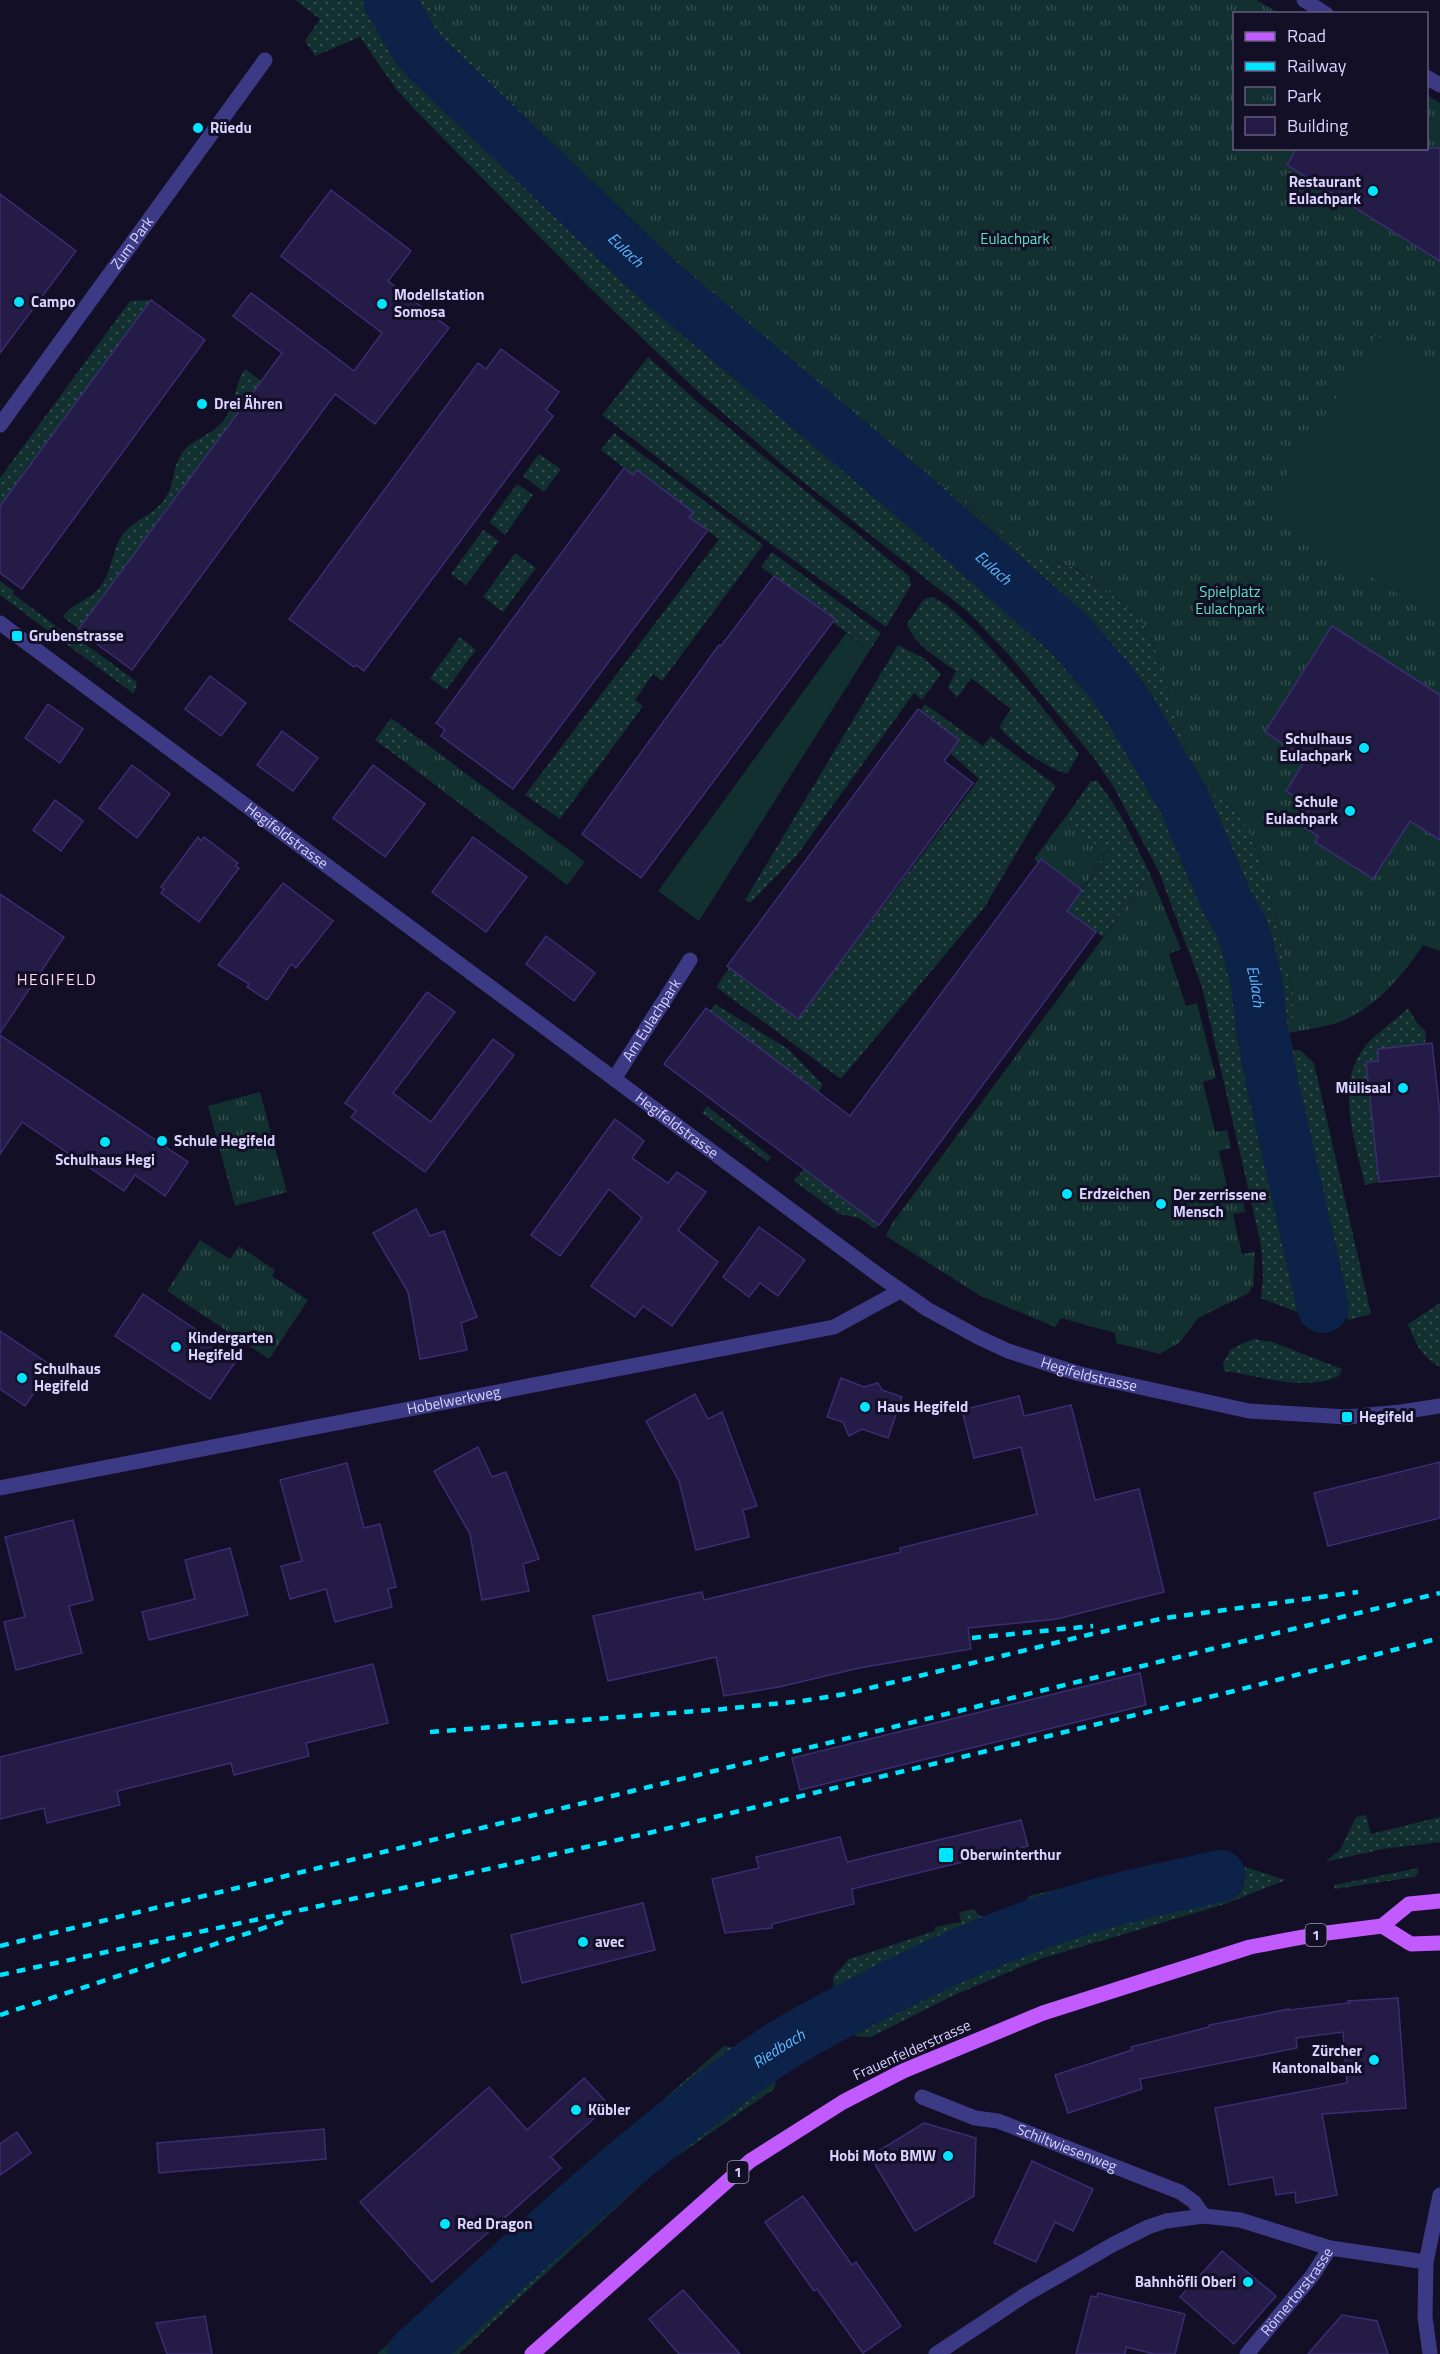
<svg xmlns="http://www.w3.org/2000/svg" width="1440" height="2354" viewBox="0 0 1440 2354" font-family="'Titillium Web',sans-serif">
	<defs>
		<pattern id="grass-dots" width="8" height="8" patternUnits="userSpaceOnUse" patternTransform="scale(1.5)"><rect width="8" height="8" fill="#12302f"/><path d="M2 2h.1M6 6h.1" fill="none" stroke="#344d4e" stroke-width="1.8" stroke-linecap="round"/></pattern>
		<pattern id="park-tufts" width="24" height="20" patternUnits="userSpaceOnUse" patternTransform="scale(1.5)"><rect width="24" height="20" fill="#12302f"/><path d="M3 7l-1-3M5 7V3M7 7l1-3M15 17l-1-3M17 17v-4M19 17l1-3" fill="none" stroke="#344d4e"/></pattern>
	</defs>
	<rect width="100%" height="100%" fill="#130f26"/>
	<g fill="url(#grass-dots)">
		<polygon points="295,0 426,0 453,39 480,70 688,279 774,353 988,521 1005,538 1030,555 1075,568 1124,604 1142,623 1154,645 1180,731 1200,780 1215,795 1234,809 1247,828 1261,860 1293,990 1294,1015 1289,1033 1293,1050 1300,1050 1314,1063 1371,1314 1348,1320 1343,1302 1299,1313 1261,1298 1263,1276 1261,1245 1202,987 1159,872 1113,786 1094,758 1009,655 967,611 793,474 694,388 590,288 417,112 396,89 360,37 315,56 305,41 320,19"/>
		<polygon points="151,300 0,506 0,478 130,301"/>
		<polygon points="648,357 700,404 909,576 911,585 886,627 757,534 602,415"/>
		<path d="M245,369L261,381L79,629L63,617C71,604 85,602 95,592C112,577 110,557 120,539C129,521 152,517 164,500C175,486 172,467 182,453C193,438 213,435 224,420C236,404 234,385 245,369Z"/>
		<polygon points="614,433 763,545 662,681 653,674 635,700 643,706 560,819 525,795 719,539 689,517 692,512 637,470 633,475 601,450"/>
		<polygon points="539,454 561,469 544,492 523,476"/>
		<polygon points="517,484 533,495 505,535 489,522"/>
		<polygon points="483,530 499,541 466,585 451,574"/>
		<polygon points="772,552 881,633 870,650 832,622 834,618 761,567"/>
		<polygon points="515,553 536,568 503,612 483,597"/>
		<polygon points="0,581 14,591 13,594 75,640 77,638 137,682 134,694 0,595"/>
		<path d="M930,597C955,597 1060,728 1079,754L1067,774C1041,765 1017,747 999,727L1011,709L971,678L957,698L948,687L956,671C937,657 916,647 907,624L923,600Z"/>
		<polygon points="460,637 476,650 446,690 430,678"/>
		<polygon points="898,645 925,659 941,674 922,700 914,693 797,855 750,903 745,900"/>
		<polygon points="925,704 983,746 991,736 1056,786 984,908 841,1079 716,987 729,968 798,1019 979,779 950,753 958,739 920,711"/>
		<polygon points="391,718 413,734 397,756 375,740"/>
		<path d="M1091,781H1097C1120,809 1134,842 1150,874L1103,937L1067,911L1108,854L1063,821Z"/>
		<polygon points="715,1004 788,1049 823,1085 819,1092 710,1011"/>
		<path d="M1408,1008L1417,1023L1426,1032L1425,1044L1378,1049V1061L1366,1063L1379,1182L1365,1185C1356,1143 1335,1088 1363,1049C1375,1033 1394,1022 1408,1008Z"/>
		<polygon points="707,1106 771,1157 768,1162 702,1113"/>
		<polygon points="805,1168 879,1225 875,1229 859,1218 839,1214 794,1181"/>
		<path d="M1440,1303V1367C1422,1357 1415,1343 1408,1324Z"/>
		<path d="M1253,1339L1272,1342L1342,1369L1339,1376C1302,1392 1262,1376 1224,1371L1223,1363L1231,1349Z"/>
		<polygon points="1366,1815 1371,1834 1440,1817 1440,1842 1383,1849 1325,1862 1340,1850 1356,1817"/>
		<polygon points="1216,1852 1217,1858 1286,1880 1225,1904 1040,1959 954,1995 871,2037 855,2036 835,2005 833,1977 849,1959 935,1931 935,1927 961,1922 959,1913 972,1909 982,1917 1024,1906 1029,1896"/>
		<polygon points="1418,1868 1418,1873 1415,1877 1335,1889 1334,1885"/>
		<polygon points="724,2046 757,2051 776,2083 774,2089 657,2170 459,2354 377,2354"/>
	</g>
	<g fill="url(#park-tufts)">
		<path d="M426,0H1257L1278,13L1234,14V148H1426L1427,95L1440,103V951L1423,945C1401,978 1371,1014 1330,1025C1317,1028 1303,1030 1289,1033L1294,1015L1293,990L1261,860L1247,828L1234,809L1215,795L1200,780L1180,731L1154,645L1142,623L1124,604L1076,568L1030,555L1005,538L988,521L774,353L688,279L480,70L453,39Z"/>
		<polygon points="413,734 585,862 567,885 397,756"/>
		<polygon points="1063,820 1108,854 1079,893 1034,859"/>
		<polygon points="1150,874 1181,949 1169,954 1186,1006 1197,1003 1216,1078 1203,1082 1215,1132 1227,1130 1231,1148 1219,1151 1229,1195 1241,1192 1245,1212 1233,1214 1242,1254 1255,1252 1253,1285 1249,1293 1198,1318 1180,1342 1160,1354 1116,1343 1115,1333 1061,1318 1055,1327 979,1295 886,1236 891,1225"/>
		<polygon points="260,1092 287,1192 235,1206 208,1106"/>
		<polygon points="200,1240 230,1259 239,1246 275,1270 272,1276 308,1300 269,1359 167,1291"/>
	</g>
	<g fill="#12302f">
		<polygon points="1376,335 1440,376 1440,621 1265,509"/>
		<polygon points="846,633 870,650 699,921 658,891"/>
	</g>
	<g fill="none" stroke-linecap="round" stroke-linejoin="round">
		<g stroke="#0c2248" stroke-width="52">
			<path id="s1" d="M389,0L415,45L429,61L660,282L915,498L1069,634L1110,681L1130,709L1183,799L1227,902L1241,926L1247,944L1257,985L1262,1031L1272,1082L1323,1307"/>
			<path id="s2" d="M413,2354C525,2252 636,2147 760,2060C796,2035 837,2014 877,1994C942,1961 1006,1933 1076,1911C1123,1896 1172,1887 1220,1876"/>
		</g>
	</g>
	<g fill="#241b47" stroke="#3b2d73" stroke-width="1.5">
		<polygon points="1297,148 1440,148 1440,261 1287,165"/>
		<polygon points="331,190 411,251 388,281 449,328 375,424 335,394 132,670 78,630 282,353 233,316 251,293 354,371 382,333 281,256"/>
		<polygon points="0,194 76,251 0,353"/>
		<polygon points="151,300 205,340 22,589 0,573 0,506"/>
		<polygon points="501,349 559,392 546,410 553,416 364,671 356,665 354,667 289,619 478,363 486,369"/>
		<polygon points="624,468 633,475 637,470 693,512 689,517 708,530 513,789 441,736 445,730 436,723"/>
		<polygon points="774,576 835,619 641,878 582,834 719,645 721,646"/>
		<polygon points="1332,626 1440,695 1440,840 1410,821 1373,879 1315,842 1318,836 1305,828 1313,816 1298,806 1301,801 1286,791 1306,759 1265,732"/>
		<polygon points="210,676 246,703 221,736 185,709"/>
		<polygon points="48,704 83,729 60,763 25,738"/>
		<polygon points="918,709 959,740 944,761 973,783 798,1019 727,966"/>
		<polygon points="282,731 318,758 293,791 257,765"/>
		<polygon points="132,765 170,794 137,838 99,808"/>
		<polygon points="373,765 425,804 385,857 333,818"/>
		<polygon points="55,800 83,821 61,851 33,830"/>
		<polygon points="198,837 201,841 204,837 238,863 235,866 239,868 199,922 161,893 164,889 161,887"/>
		<polygon points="473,837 527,877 486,932 432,892"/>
		<polygon points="1041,859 1082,890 1067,911 1096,932 879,1225 664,1064 706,1008 850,1116"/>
		<polygon points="283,883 333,921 296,968 291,964 267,1000 247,987 249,984 218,965"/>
		<polygon points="0,894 64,937 0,1033"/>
		<polygon points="546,936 595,973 574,1001 526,964"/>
		<polygon points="427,992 455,1012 393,1093 431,1122 493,1039 514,1055 425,1172 351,1117 356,1111 345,1103"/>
		<polygon points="0,1035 188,1162 165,1196 135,1175 124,1191 22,1122 0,1154"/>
		<polygon points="1432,1043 1440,1114 1440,1176 1379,1182 1366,1062 1378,1061 1378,1049"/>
		<polygon points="615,1119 644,1141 632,1158 668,1183 677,1172 706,1192 678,1230 718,1262 672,1326 643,1306 635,1317 591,1286 642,1218 609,1189 560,1256 531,1235"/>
		<polygon points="416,1209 430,1236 444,1231 477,1317 461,1323 467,1350 420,1359 408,1292 373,1233"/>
		<polygon points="759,1227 805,1260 778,1296 760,1283 749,1297 723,1277"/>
		<polygon points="143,1294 238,1358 210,1399 115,1336"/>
		<polygon points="0,1331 52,1366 25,1406 0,1389"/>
		<polygon points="841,1378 864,1387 878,1383 882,1390 902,1397 888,1438 862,1429 849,1436 843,1422 827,1417"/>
		<polygon points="695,1394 708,1419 722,1412 757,1506 743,1510 749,1537 696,1550 679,1481 646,1421"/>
		<polygon points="1019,1396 1024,1416 1071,1405 1095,1500 1139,1489 1164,1592 1057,1619 968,1628 971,1649 859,1668 779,1687 724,1696 716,1657 608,1681 593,1616 702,1592 704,1600 901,1552 900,1548 1037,1514 1021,1447 974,1458 962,1410"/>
		<polygon points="478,1447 492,1477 506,1472 539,1559 523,1564 529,1591 482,1600 470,1534 434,1471"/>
		<polygon points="1440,1462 1440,1518 1328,1546 1314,1493"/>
		<polygon points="347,1463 364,1528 380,1524 396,1587 388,1589 392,1607 335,1622 326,1589 290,1599 281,1566 302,1561 280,1480"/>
		<polygon points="73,1520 93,1600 69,1606 82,1653 16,1670 4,1622 25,1617 5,1537"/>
		<polygon points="230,1548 248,1615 149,1640 142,1612 195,1599 185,1560"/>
		<polygon points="373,1664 388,1723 306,1743 309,1756 234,1775 231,1763 117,1791 120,1805 47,1823 44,1808 0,1819 0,1757"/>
		<polygon points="1140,1673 1146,1705 800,1790 792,1758"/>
		<polygon points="1021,1820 1028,1846 852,1889 854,1904 772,1924 772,1928 725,1933 712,1879 759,1868 756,1857 840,1837 847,1862"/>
		<polygon points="643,1903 655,1950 522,1983 511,1935"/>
		<polygon points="1398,1998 1406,2108 1322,2114 1337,2195 1296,2203 1295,2192 1276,2195 1273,2177 1229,2185 1215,2108 1347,2083 1343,2032 1296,2038 1297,2048 1140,2079 1142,2089 1068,2113 1055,2075 1132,2050 1131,2047 1209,2027 1209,2025 1289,2009 1289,2010 1349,2003 1348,2001"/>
		<polygon points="584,2078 609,2105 551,2157 561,2168 432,2282 360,2202 489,2087 527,2130"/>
		<polygon points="924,2123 976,2138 974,2196 915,2231 870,2156"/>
		<polygon points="324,2129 326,2159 159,2173 157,2143"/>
		<polygon points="17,2132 31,2153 0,2175 0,2144"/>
		<polygon points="1032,2161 1093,2189 1073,2231 1055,2222 1036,2262 994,2243"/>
		<polygon points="803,2196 852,2265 856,2262 901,2326 863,2353 817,2289 814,2291 765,2222"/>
		<polygon points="1222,2251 1276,2296 1234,2344 1180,2297"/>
		<polygon points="683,2290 740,2354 679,2354 649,2319"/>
		<polygon points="1098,2293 1185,2314 1175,2354 1154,2354 1126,2347 1125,2354 1076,2354 1091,2296 1097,2297"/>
		<polygon points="1342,2315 1377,2321 1388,2354 1308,2354"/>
		<polygon points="205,2316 212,2354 167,2354 156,2323"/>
	</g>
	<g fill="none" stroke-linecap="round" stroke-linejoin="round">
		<g stroke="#3d3a85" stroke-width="15">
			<polyline points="1304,0 1326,14"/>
			<polyline points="1426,77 1440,85"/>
			<path id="s3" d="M0,425L265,60"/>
			<path id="s4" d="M0,623L877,1274L927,1309L978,1337L1008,1351L1080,1374L1249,1411L1347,1417L1401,1412L1440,1406"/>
			<path id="s5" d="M614,1079L690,960"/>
			<path id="s6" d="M0,1488L834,1327L900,1291"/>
			<path id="s7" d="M922,2097L975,2118L998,2121L1180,2192L1194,2202L1204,2216"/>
			<polyline points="936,2354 1025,2295 1114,2244 1148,2227 1166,2221 1204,2216 1240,2220 1330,2248"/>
			<path id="s8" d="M1247,2354L1312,2276L1330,2248L1426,2262"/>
			<polyline points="1430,2354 1425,2317 1426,2262 1440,2195"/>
		</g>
		<g stroke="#c25bff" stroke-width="15">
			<polyline points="1382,1926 1411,1944 1440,1943"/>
			<polyline points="532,2354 750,2161 843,2102 903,2071 1043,2013 1250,1947 1319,1934 1382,1926 1409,1904 1440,1901"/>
		</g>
		<g stroke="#00e5ff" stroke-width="4.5" stroke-dasharray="9 8" stroke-linecap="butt">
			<polyline points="972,1638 1093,1626"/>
			<polyline points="430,1732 723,1709 802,1701 845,1694 1092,1634 1165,1618 1358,1592"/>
			<polyline points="0,1946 1440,1593"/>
			<polyline points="0,1975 412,1886 653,1832 1234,1691 1440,1638"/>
			<polyline points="0,2015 285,1921"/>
		</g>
	</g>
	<g fill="#00e5ff" stroke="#130f26" stroke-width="2">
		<circle cx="198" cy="128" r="6"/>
		<circle cx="1373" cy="191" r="6"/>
		<circle cx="19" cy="302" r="6"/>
		<circle cx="382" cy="304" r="6"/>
		<circle cx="202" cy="404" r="6"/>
		<rect x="11" y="630" width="12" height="12" rx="3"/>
		<circle cx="1364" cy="748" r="6"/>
		<circle cx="1350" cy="811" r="6"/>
		<circle cx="1403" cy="1088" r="6"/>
		<circle cx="162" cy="1141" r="6"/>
		<circle cx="105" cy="1142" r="6"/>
		<circle cx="1067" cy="1194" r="6"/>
		<circle cx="1161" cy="1204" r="6"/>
		<circle cx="176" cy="1347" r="6"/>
		<circle cx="22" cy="1378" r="6"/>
		<circle cx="865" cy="1407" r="6"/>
		<rect x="1341" y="1411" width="12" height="12" rx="3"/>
		<rect x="938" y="1847" width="16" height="16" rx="3"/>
		<circle cx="583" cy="1942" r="6"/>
		<circle cx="1374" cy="2060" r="6"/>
		<circle cx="576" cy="2110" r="6"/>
		<circle cx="948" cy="2156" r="6"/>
		<circle cx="445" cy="2224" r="6"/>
		<circle cx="1248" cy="2282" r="6"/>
	</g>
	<g text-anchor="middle" stroke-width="6" stroke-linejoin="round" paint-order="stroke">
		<g fill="#130f26" stroke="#9e99be" stroke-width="1.5">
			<rect x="1305.5" y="1924" width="21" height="22" rx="4.5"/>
			<rect x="727.5" y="2161" width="21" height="22" rx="4.5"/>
		</g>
		<g font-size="14" font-weight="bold" fill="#d9d4ff">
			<text x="1316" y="1940">1</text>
			<text x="738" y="2177">1</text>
		</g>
		<g font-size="15" font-weight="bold" fill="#d9d4ff" stroke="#130f26" text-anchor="start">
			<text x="210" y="133">Rüedu</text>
			<text x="1361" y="187" text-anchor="end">Restaurant<tspan x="1361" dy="17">Eulachpark</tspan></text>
			<text x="394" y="300">Modellstation<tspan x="394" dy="17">Somosa</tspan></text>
			<text x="31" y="307">Campo</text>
			<text x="214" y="409">Drei Ähren</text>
			<text x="29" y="641">Grubenstrasse</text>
			<text x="1352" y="744" text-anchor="end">Schulhaus<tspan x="1352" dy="17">Eulachpark</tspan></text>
			<text x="1338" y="807" text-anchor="end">Schule<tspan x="1338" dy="17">Eulachpark</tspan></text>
			<text x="1391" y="1093" text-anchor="end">Mülisaal</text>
			<text x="174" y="1146">Schule Hegifeld</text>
			<text x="105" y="1165" text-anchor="middle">Schulhaus Hegi</text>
			<text x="1079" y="1199">Erdzeichen</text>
			<text x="1173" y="1200">Der zerrissene<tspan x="1173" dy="17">Mensch</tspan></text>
			<text x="188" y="1343">Kindergarten<tspan x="188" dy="17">Hegifeld</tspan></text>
			<text x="34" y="1374">Schulhaus<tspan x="34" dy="17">Hegifeld</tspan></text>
			<text x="877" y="1412">Haus Hegifeld</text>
			<text x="1359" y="1422">Hegifeld</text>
			<text x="960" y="1860">Oberwinterthur</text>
			<text x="595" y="1947">avec</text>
			<text x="1362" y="2056" text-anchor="end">Zürcher<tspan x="1362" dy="17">Kantonalbank</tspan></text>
			<text x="588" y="2115">Kübler</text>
			<text x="936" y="2161" text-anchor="end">Hobi Moto BMW</text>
			<text x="457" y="2229">Red Dragon</text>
			<text x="1236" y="2287" text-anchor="end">Bahnhöfli Oberi</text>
		</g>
		<g font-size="15" fill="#5fe0c0" stroke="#130f26">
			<text x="1015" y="244">Eulachpark</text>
			<text x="1230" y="597">Spielplatz<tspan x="1230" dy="17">Eulachpark</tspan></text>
		</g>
		<g font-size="15" fill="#d9d4ff" stroke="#130f26">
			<text dy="5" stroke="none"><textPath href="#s3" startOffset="225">Zum Park</textPath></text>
			<text dy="5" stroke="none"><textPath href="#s4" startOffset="357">Hegifeldstrasse</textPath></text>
			<text dy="5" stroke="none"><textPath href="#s5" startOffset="70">Am Eulachpark</textPath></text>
			<text dy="5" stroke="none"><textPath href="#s4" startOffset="843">Hegifeldstrasse</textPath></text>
			<text dy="5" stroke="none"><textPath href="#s4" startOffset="1329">Hegifeldstrasse</textPath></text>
			<text dy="5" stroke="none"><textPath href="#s6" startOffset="462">Hobelwerkweg</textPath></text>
			<text transform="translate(912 2050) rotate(-24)" y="5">Frauenfelderstrasse</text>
			<text dy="5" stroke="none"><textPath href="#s7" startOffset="154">Schiltwiesenweg</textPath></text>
			<text dy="5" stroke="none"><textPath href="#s8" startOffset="80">Römertorstrasse</textPath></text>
		</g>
		<g font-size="16" font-style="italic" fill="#62b6ff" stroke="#130f26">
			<text dy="6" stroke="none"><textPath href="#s1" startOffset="346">Eulach</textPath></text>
			<text dy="6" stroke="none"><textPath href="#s1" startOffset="832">Eulach</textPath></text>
			<text dy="6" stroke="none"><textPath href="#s1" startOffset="1336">Eulach</textPath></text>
			<text dy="6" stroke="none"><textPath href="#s2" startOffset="477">Riedbach</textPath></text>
		</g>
		<g font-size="16" letter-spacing="1.5" fill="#ffd6f0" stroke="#130f26">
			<text x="57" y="985">HEGIFELD</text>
		</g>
	</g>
	<rect x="1233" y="12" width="195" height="138" fill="#130f26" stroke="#625e7d" stroke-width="1.5"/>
	<rect x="1245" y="32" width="30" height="9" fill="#c25bff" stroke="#625e7d" stroke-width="1.5"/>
	<text x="1287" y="42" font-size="18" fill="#d9d4ff">Road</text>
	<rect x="1245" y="62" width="30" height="9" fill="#00e5ff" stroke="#625e7d" stroke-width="1.5"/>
	<text x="1287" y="72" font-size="18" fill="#d9d4ff">Railway</text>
	<rect x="1245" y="87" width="30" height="18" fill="url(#park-tufts)" stroke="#625e7d" stroke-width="1.5"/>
	<text x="1287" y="102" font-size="18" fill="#d9d4ff">Park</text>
	<rect x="1245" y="117" width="30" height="18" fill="#241b47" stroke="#625e7d" stroke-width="1.5"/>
	<text x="1287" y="132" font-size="18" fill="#d9d4ff">Building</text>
</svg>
